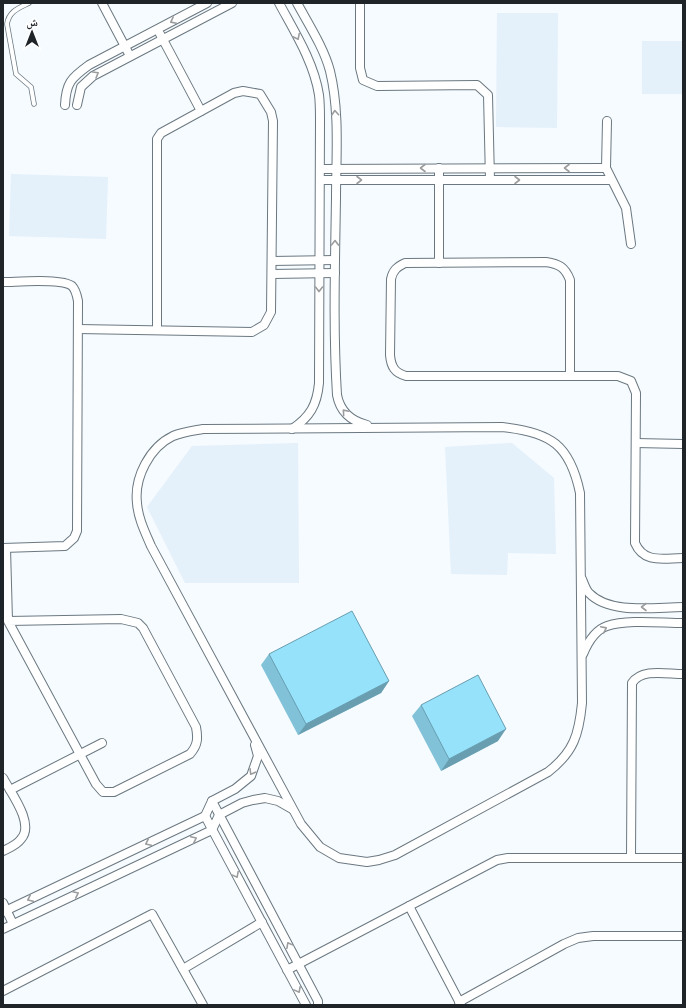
<svg xmlns="http://www.w3.org/2000/svg" width="686" height="1008" viewBox="0 0 686 1008" font-family="Figtree,'Noto Naskh Arabic',sans-serif">
	<rect width="100%" height="100%" fill="#f5fbff"/>
	<g fill="#e4f0fa">
		<polygon points="497,13 558,13 557,128 496,127"/>
		<rect x="642" y="41" width="41" height="53"/>
		<polygon points="11,174 108,177 106,239 9,236"/>
		<polygon points="298,443 299,583 185,583 147,507 192,446"/>
		<polygon points="512,443 554,478 556,554 508,553 507,575 451,574 445,447"/>
	</g>
	<g fill="none" stroke-linecap="round" stroke-linejoin="round">
		<g stroke="#6b7881" stroke-width="5.5">
			<path id="service" d="M29,3C19,8 9,11 7,24L16,74L31,87L34,104"/>
		</g>
		<g stroke="#6b7881" stroke-width="10">
			<g id="minor">
				<polyline points="102,3 130,56"/>
				<path d="M279,3C294,31 314,62 319,95C320,103 320,111 320,120L319,383C317,405 310,417 292,429"/>
				<path d="M297,3C309,25 324,48 330,71C340,112 336,157 336,198C335,264 333,330 337,395C340,411 351,421 367,425"/>
				<polyline points="360,3 360,68 363,80 377,86 477,85 488,95 490,180"/>
				<polyline points="160,34 201,111"/>
				<path d="M65,105C66,83 71,78 89,65L207,3"/>
				<polyline points="77,105 81,87 93,76 232,3"/>
				<polyline points="607,121 606,168 626,208 631,244"/>
				<polyline points="439,168 439,263"/>
				<polyline points="320,169 606,168"/>
				<polyline points="320,180 611,180"/>
				<polyline points="272,261 335,260"/>
				<polyline points="272,274 335,273"/>
				<path d="M3,282C17,282 62,278 72,286C76,290 77,296 78,301L77,531L74,538L65,546L3,548"/>
				<polyline points="78,329 252,332 264,325 271,312 273,121 271,112 260,94 243,91 234,93 161,133 157,139 157,330"/>
				<path d="M570,376V280C565,267 559,264 546,262L405,263C397,267 393,270 391,279L390,355C391,367 395,373 406,376H618L631,381L636,393L635,543C644,564 664,558 683,558"/>
				<path d="M502,427C551,432 570,445 580,493L582,703C579,734 574,752 548,772L395,855L379,860L367,862L339,858L320,847L301,824L151,546C145,532 138,518 137,503C134,477 150,447 173,436C183,432 192,431 203,429Z"/>
				<polyline points="636,443 683,444"/>
				<path d="M6,548L8,621L96,784L103,792H114L190,754C198,745 198,738 196,727L143,628L138,623L121,619L8,621"/>
				<path d="M582,579C584,584 586,590 589,593C610,615 656,607 683,607"/>
				<path d="M583,654C588,642 595,630 607,626C628,619 661,623 683,623"/>
				<path d="M3,778C11,793 35,824 21,839C17,845 9,848 3,851"/>
				<polyline points="10,790 102,743"/>
				<polyline points="212,801 318,1001 318,1005"/>
				<polyline points="205,816 306,1005"/>
				<path d="M631,858L632,683C642,668 666,674 683,674"/>
				<polyline points="3,903 13,924"/>
				<polyline points="409,906 461,1005"/>
				<polyline points="3,912 205,816 212,801 235,789 251,776 258,756 255,745"/>
				<polyline points="3,929 212,830 219,815 242,803 253,800 265,798 278,801 292,809"/>
				<polyline points="183,969 262,922"/>
				<polyline points="287,970 497,860 508,858 683,858"/>
				<polyline points="3,991 152,914 203,1005"/>
				<polyline points="459,1002 564,944 578,938 593,936 683,936"/>
			</g>
		</g>
		<use href="#service" stroke="#fff" stroke-width="4"/>
		<use href="#minor" stroke="#fff" stroke-width="8"/>
	</g>
	<g fill="#81c2d8">
		<polygon points="269,654 389,681 381,693 298,735 261,665"/>
		<polygon points="421,705 498,741 441,771 412,716"/>
	</g>
	<g fill="#699eb0">
		<polygon points="389,681 381,693 298,735 306,724"/>
		<polygon points="506,729 498,741 441,771 449,759"/>
	</g>
	<g fill="#96e2fb" stroke="#699eb0">
		<polygon points="352,611 389,681 306,724 269,654"/>
		<polygon points="478,675 506,729 449,759 421,705"/>
	</g>
	<defs><path id="oneway-chevron" d="M-2-3.5L2.5 0L-2 3.5" fill="none" stroke-width="1.6" stroke-linecap="round" stroke-linejoin="round"/></defs>
	<g stroke="#9a9c9e">
		<use href="#oneway-chevron" transform="translate(173 21) rotate(153)"/>
		<use href="#oneway-chevron" transform="translate(297 37) rotate(63)"/>
		<use href="#oneway-chevron" transform="translate(96 74) rotate(-30)"/>
		<use href="#oneway-chevron" transform="translate(335 113) rotate(-94)"/>
		<use href="#oneway-chevron" transform="translate(423 168) rotate(-180)"/>
		<use href="#oneway-chevron" transform="translate(567 168) rotate(-180)"/>
		<use href="#oneway-chevron" transform="translate(359 180)"/>
		<use href="#oneway-chevron" transform="translate(517 180)"/>
		<use href="#oneway-chevron" transform="translate(335 243) rotate(-89)"/>
		<use href="#oneway-chevron" transform="translate(319 289) rotate(90)"/>
		<use href="#oneway-chevron" transform="translate(345 412) rotate(-131)"/>
		<use href="#oneway-chevron" transform="translate(644 607) rotate(180)"/>
		<use href="#oneway-chevron" transform="translate(604 629) rotate(-26)"/>
		<use href="#oneway-chevron" transform="translate(252 772) rotate(121)"/>
		<use href="#oneway-chevron" transform="translate(194 839) rotate(-25)"/>
		<use href="#oneway-chevron" transform="translate(148 843) rotate(155)"/>
		<use href="#oneway-chevron" transform="translate(236 875) rotate(62)"/>
		<use href="#oneway-chevron" transform="translate(76 894) rotate(-25)"/>
		<use href="#oneway-chevron" transform="translate(30 899) rotate(155)"/>
		<use href="#oneway-chevron" transform="translate(289 945) rotate(-118)"/>
		<use href="#oneway-chevron" transform="translate(298 990) rotate(62)"/>
	</g>
	<rect width="686" height="1008" fill="none" stroke="#1f2428" stroke-width="8"/>
	<g transform="translate(32 32)" stroke="#ffffff" stroke-width="3" paint-order="stroke">
	<path d="M0-3L7 15L0 10L-7 15Z" fill="#1f2428"/>
	<text y="-6" font-size="11" font-weight="bold" text-anchor="middle" fill="#1f2428">ش</text>
	</g>
</svg>
